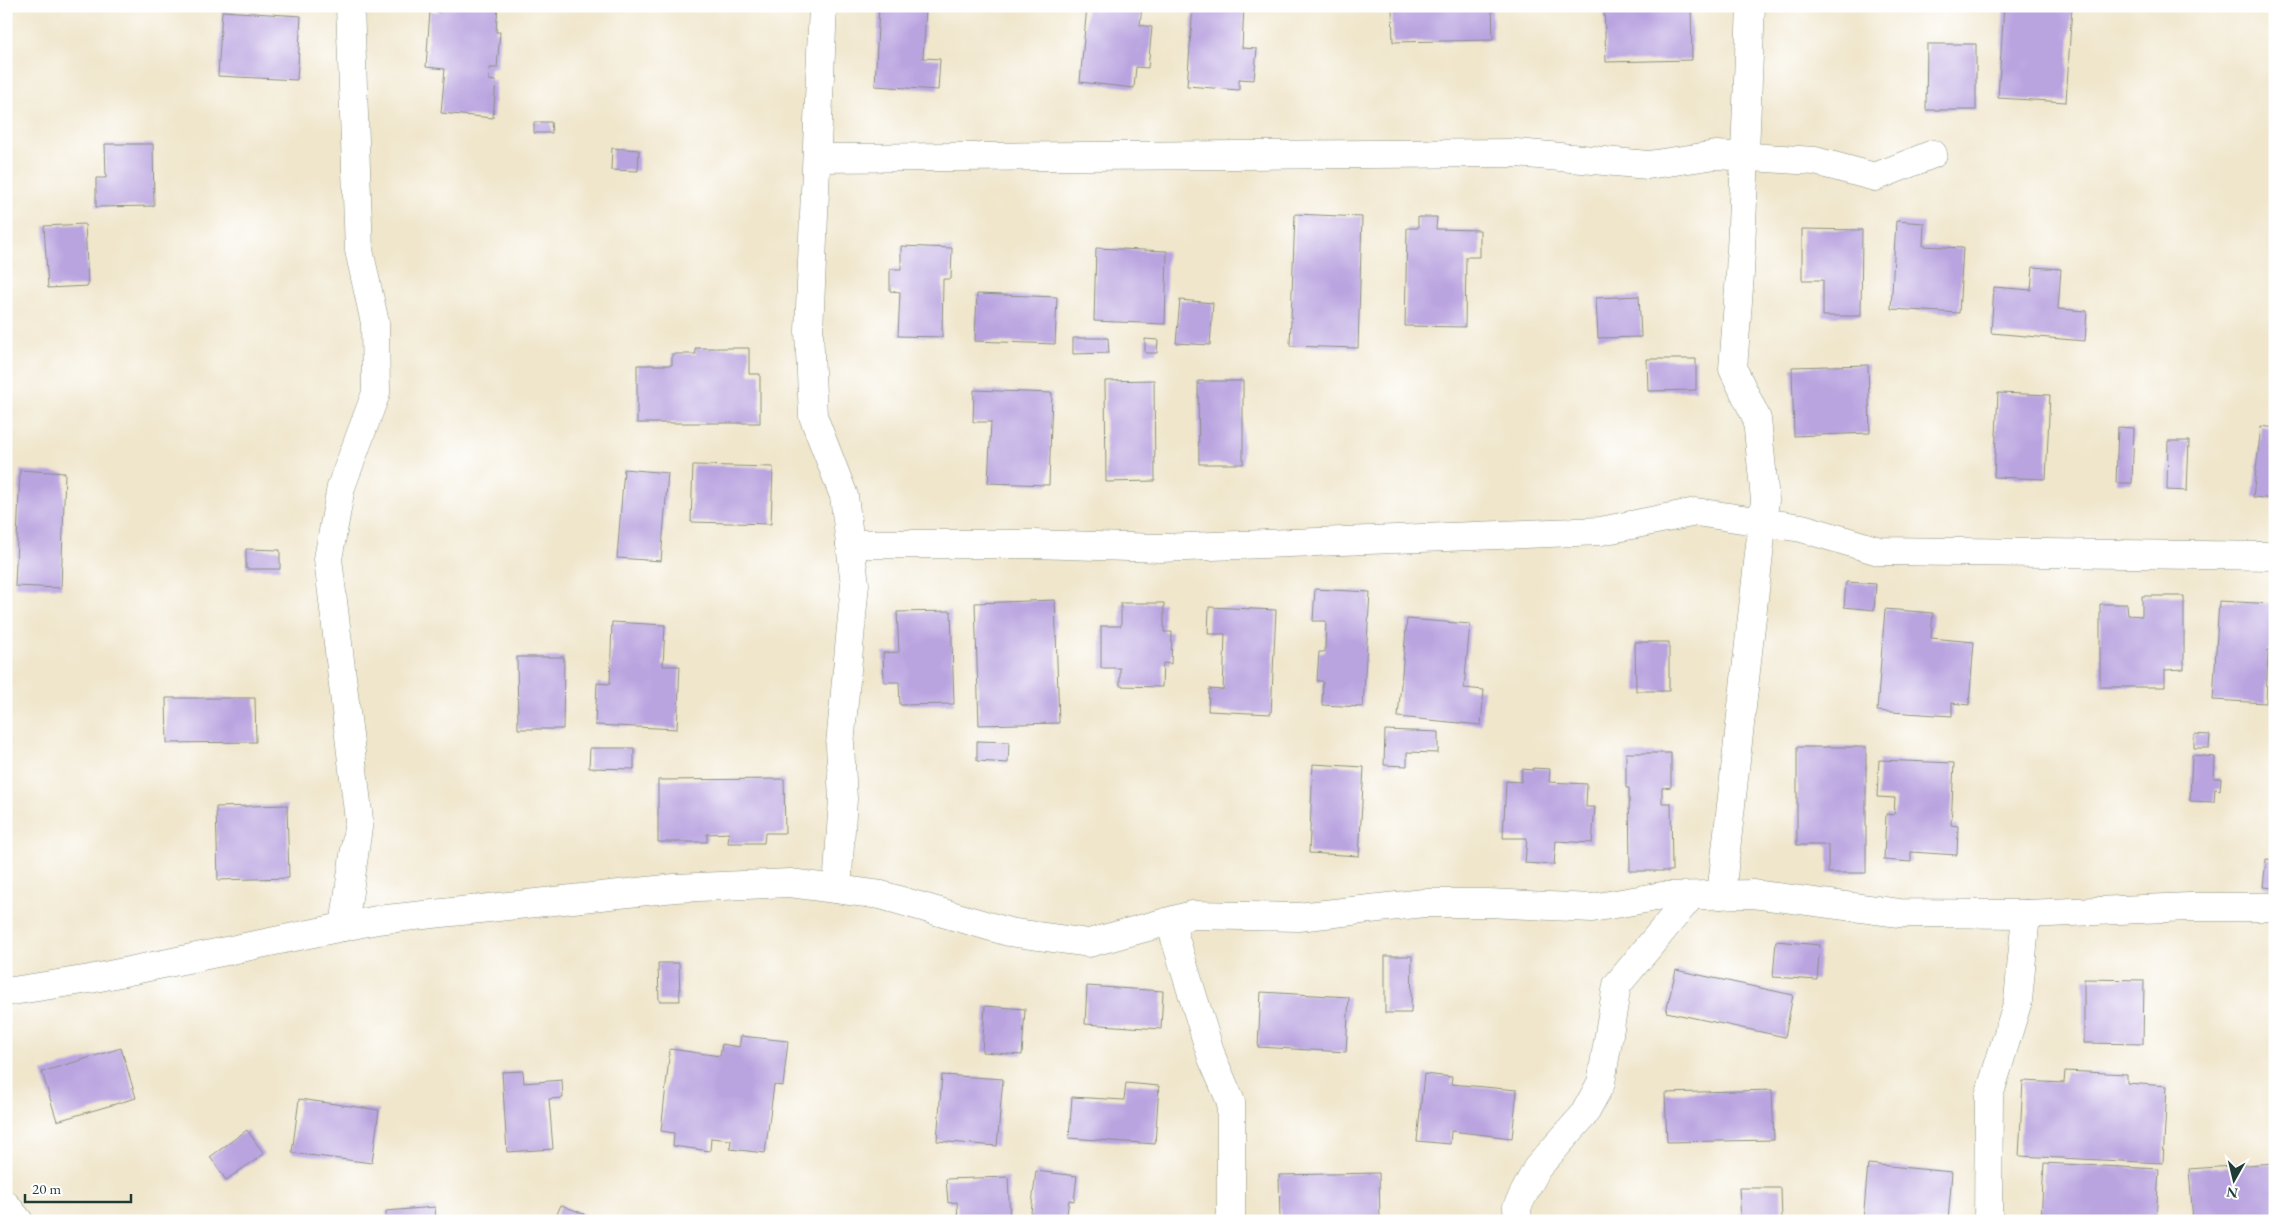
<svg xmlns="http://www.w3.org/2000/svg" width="2281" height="1227" viewBox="0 0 2281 1227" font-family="'EB Garamond',serif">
	<rect width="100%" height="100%" fill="#fff"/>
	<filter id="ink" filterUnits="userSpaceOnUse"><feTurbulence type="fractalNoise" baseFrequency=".02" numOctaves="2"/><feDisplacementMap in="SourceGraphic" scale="10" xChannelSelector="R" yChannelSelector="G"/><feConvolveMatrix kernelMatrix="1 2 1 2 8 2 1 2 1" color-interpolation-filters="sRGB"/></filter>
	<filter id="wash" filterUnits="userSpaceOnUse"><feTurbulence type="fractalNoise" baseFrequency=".0096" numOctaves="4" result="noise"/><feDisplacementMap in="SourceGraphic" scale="20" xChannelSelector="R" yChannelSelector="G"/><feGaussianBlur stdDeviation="1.12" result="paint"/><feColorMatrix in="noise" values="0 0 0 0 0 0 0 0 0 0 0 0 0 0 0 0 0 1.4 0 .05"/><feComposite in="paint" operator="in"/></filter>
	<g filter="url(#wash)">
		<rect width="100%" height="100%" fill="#f0e6cc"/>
		<g id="blocks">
			<g fill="#baa4e0">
				<polygon points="439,6 498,6 496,32 500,32 497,68 490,68 489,80 496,81 493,118 441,113 445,69 426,67 430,11 439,12"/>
				<polygon points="879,6 926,8 923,58 940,59 938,90 875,86"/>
				<polygon points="1087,6 1142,6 1140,25 1152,27 1148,68 1136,67 1134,88 1080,82"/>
				<polygon points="1193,6 1244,6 1242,48 1257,49 1254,80 1239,79 1239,90 1187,86"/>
				<polygon points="1392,6 1492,6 1493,40 1393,42"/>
				<polygon points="1604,6 1691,6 1692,60 1606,62"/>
				<polygon points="2004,6 2072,6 2066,102 1998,98"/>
				<polygon points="222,11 301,16 297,80 218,76"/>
				<polygon points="1927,44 1976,44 1976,110 1926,110"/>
				<polygon points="534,122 551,122 552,133 534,133"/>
				<polygon points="105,144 153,144 154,206 96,207 96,178 106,178"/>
				<polygon points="612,148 639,150 638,171 611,170"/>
				<polygon points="1295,214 1362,217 1358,348 1290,346"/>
				<polygon points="1418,217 1437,217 1436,229 1480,230 1480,257 1466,257 1465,327 1405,326 1407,228 1418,228"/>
				<polygon points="1896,221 1924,223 1923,246 1963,248 1959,313 1891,309"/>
				<polygon points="85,224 88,286 48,288 44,226"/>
				<polygon points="1802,229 1862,230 1861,316 1823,316 1823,280 1802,280"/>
				<polygon points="901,246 952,248 951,279 943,279 942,337 898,336 900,292 890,291 890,269 901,269"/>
				<polygon points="1096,248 1167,251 1165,324 1094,321"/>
				<polygon points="2033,267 2061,269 2058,309 2087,311 2085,341 1991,333 1994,287 2031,290"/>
				<polygon points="977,294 1057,297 1055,344 975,341"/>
				<polygon points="1639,296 1641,337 1598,338 1596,298"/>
				<polygon points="1180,300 1213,303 1210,345 1176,343"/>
				<polygon points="1073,338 1108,338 1109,353 1073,354"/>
				<polygon points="1145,339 1158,340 1157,353 1145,353"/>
				<polygon points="695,348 749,348 749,374 760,374 760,423 637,423 637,365 672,365 672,354 696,354"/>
				<polygon points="1647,359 1696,359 1696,390 1648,391"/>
				<polygon points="1868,365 1870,433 1794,436 1792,367"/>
				<polygon points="1154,380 1155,481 1106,482 1105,381"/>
				<polygon points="1198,381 1243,381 1243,464 1199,464"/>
				<polygon points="974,390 1052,393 1049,485 988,483 991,422 973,422"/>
				<polygon points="1998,393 2050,395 2046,479 1994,477"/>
				<polygon points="2261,426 2275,428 2275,499 2253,497"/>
				<polygon points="2118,427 2134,428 2132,483 2116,483"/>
				<polygon points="2168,441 2189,441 2187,491 2167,490"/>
				<polygon points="693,465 773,467 771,524 691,522"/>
				<polygon points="624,469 668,473 661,561 617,558"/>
				<polygon points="20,470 65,473 61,588 15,586"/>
				<polygon points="246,549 280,550 280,569 246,569"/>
				<polygon points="1846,582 1876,584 1874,610 1844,607"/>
				<polygon points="1315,589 1370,592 1363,707 1322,705 1323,681 1317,681 1319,652 1325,652 1326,621 1313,621"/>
				<polygon points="2142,596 2184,596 2184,669 2165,670 2165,687 2100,687 2100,604 2127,604 2128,615 2142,616"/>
				<polygon points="1055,600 1059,723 979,725 975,603"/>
				<polygon points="2219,601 2275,604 2275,650 2268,650 2266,703 2213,700"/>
				<polygon points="1121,603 1164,603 1164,632 1172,632 1171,664 1163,663 1162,687 1120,686 1120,668 1101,668 1101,626 1121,626"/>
				<polygon points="1209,607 1276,610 1271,714 1208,711 1209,689 1223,690 1225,634 1208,634"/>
				<polygon points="1885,609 1933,613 1931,638 1974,642 1969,705 1952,703 1952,716 1877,711"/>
				<polygon points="951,611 954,704 900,705 899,682 884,682 883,653 899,652 897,612"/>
				<polygon points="1407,619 1470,624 1464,688 1484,690 1481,725 1398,717"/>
				<polygon points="612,622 665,625 663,666 680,666 677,729 595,725 597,683 610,684"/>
				<polygon points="1635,642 1669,642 1669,691 1636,691"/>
				<polygon points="517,657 564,657 563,729 518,729"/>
				<polygon points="166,698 255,698 256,742 167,743"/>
				<polygon points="1385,730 1438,732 1438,753 1407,752 1407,766 1384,765"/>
				<polygon points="2194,734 2210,735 2209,748 2194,748"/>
				<polygon points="977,741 1009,742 1008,763 977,761"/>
				<polygon points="1797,747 1866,747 1866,873 1828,873 1828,845 1797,845"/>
				<polygon points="590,748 634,748 634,769 589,768"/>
				<polygon points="1626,753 1671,753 1671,787 1662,788 1662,803 1671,803 1672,871 1630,871 1629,788 1626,788"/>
				<polygon points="2192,755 2215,757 2214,778 2221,778 2220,790 2215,789 2214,802 2190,801"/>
				<polygon points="1879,760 1954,763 1951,825 1958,826 1957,855 1911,852 1911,862 1884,860 1886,814 1894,815 1895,798 1877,797"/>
				<polygon points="1313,764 1364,767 1359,856 1309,853"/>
				<polygon points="1533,768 1550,769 1549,782 1587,784 1586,807 1595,807 1592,843 1556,841 1554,865 1525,863 1527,838 1503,838 1506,781 1521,782 1522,769 1533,770"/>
				<polygon points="784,779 785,833 765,833 764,843 728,843 729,833 707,834 707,842 658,842 658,780"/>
				<polygon points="287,805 289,878 218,880 216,807"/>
				<polygon points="2266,859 2275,860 2275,888 2263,887"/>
				<polygon points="1776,941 1820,945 1817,980 1773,977"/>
				<polygon points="1385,956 1412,956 1411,1013 1385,1013"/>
				<polygon points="658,963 679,963 680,1001 659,1001"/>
				<polygon points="1676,970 1793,995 1785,1037 1666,1012"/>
				<polygon points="2084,979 2144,980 2143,1044 2084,1043"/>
				<polygon points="1087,986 1163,991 1161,1029 1085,1024"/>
				<polygon points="1261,992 1349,997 1346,1052 1258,1047"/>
				<polygon points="985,1006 1025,1009 1022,1055 982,1052"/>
				<polygon points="741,1036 788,1041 783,1086 774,1085 765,1153 730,1149 731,1140 711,1138 710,1151 673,1146 674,1133 661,1131 670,1049 720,1056 722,1044 739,1047"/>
				<polygon points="121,1048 136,1098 57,1121 42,1072"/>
				<polygon points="523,1071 524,1083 562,1080 563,1098 549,1099 553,1149 507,1152 502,1072"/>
				<polygon points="2065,1071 2127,1074 2127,1083 2167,1086 2163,1163 2019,1156 2023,1081 2064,1083"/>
				<polygon points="1424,1074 1452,1077 1451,1084 1517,1090 1512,1138 1451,1131 1450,1144 1417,1141"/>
				<polygon points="942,1075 1003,1079 997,1146 937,1141"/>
				<polygon points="1126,1083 1159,1086 1155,1144 1069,1138 1072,1097 1124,1100"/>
				<polygon points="1772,1090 1774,1140 1667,1142 1665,1093"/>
				<polygon points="299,1099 379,1110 372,1163 292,1153"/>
				<polygon points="247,1130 264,1154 226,1180 210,1157"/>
				<polygon points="2044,1163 2159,1169 2156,1221 2041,1221"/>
				<polygon points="2275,1163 2275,1221 2193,1221 2189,1169"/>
				<polygon points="1868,1164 1952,1172 1948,1221 1863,1221"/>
				<polygon points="1036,1171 1077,1176 1074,1201 1069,1200 1066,1221 1030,1221"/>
				<polygon points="1379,1173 1380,1221 1280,1221 1279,1175"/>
				<polygon points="1008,1177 1010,1221 958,1221 957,1202 948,1203 946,1179"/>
				<polygon points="1739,1188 1781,1188 1782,1221 1741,1221"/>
				<polygon points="561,1205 584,1214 581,1221 554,1221"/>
				<polygon points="435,1207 436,1221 386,1221 386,1211"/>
			</g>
		</g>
	</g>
	<g filter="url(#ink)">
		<use href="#blocks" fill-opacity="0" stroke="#889280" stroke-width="1"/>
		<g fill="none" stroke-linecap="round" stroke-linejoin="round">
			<g stroke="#889280" stroke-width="29">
				<g id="minor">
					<polyline points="823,6 809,331 813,416 844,496 855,584 840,745 843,799 837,889"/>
					<polyline points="817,158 1516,153 1648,165 1716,155 1815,161 1875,177 1933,154"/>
					<polyline points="850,544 1033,544 1160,548 1601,531 1696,512 1802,528 1879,551 2275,556"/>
					<polyline points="1721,895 1765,500 1757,419 1733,369 1740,274 1751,6"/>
					<polyline points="1170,922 1212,1058 1231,1102 1231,1221"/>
					<polyline points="344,927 359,820 328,559 341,487 376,393 375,323 359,250 350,6"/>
					<polyline points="6,992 90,979 377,920 675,888 790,883 881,895 1009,932 1089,943 1192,915 1298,917 1424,903 1488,903 1592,908 1662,896 1753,894 1899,913 2026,914 2189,907 2275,907"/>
					<polyline points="6,1205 19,1221"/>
					<polyline points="1518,1221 1517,1207 1537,1168 1583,1116 1601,1083 1617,985 1691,896"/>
					<polyline points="1988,1221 1989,1096 2018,1001 2026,914"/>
				</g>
			</g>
			<use href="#minor" stroke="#fff" stroke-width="28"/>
		</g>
	</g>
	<rect width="2281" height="1227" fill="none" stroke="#fff" stroke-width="25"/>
	<g transform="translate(2234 1180) rotate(188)" stroke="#ffffff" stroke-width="4" paint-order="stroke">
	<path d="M0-4L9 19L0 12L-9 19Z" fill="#1f3d34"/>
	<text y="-8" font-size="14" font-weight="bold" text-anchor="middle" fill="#1f3d34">N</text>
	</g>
	<path d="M25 1194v8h106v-8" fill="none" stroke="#1f3d34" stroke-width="2.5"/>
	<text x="32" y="1194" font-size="15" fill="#1f3d34" stroke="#ffffff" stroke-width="4" paint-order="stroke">20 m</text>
</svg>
